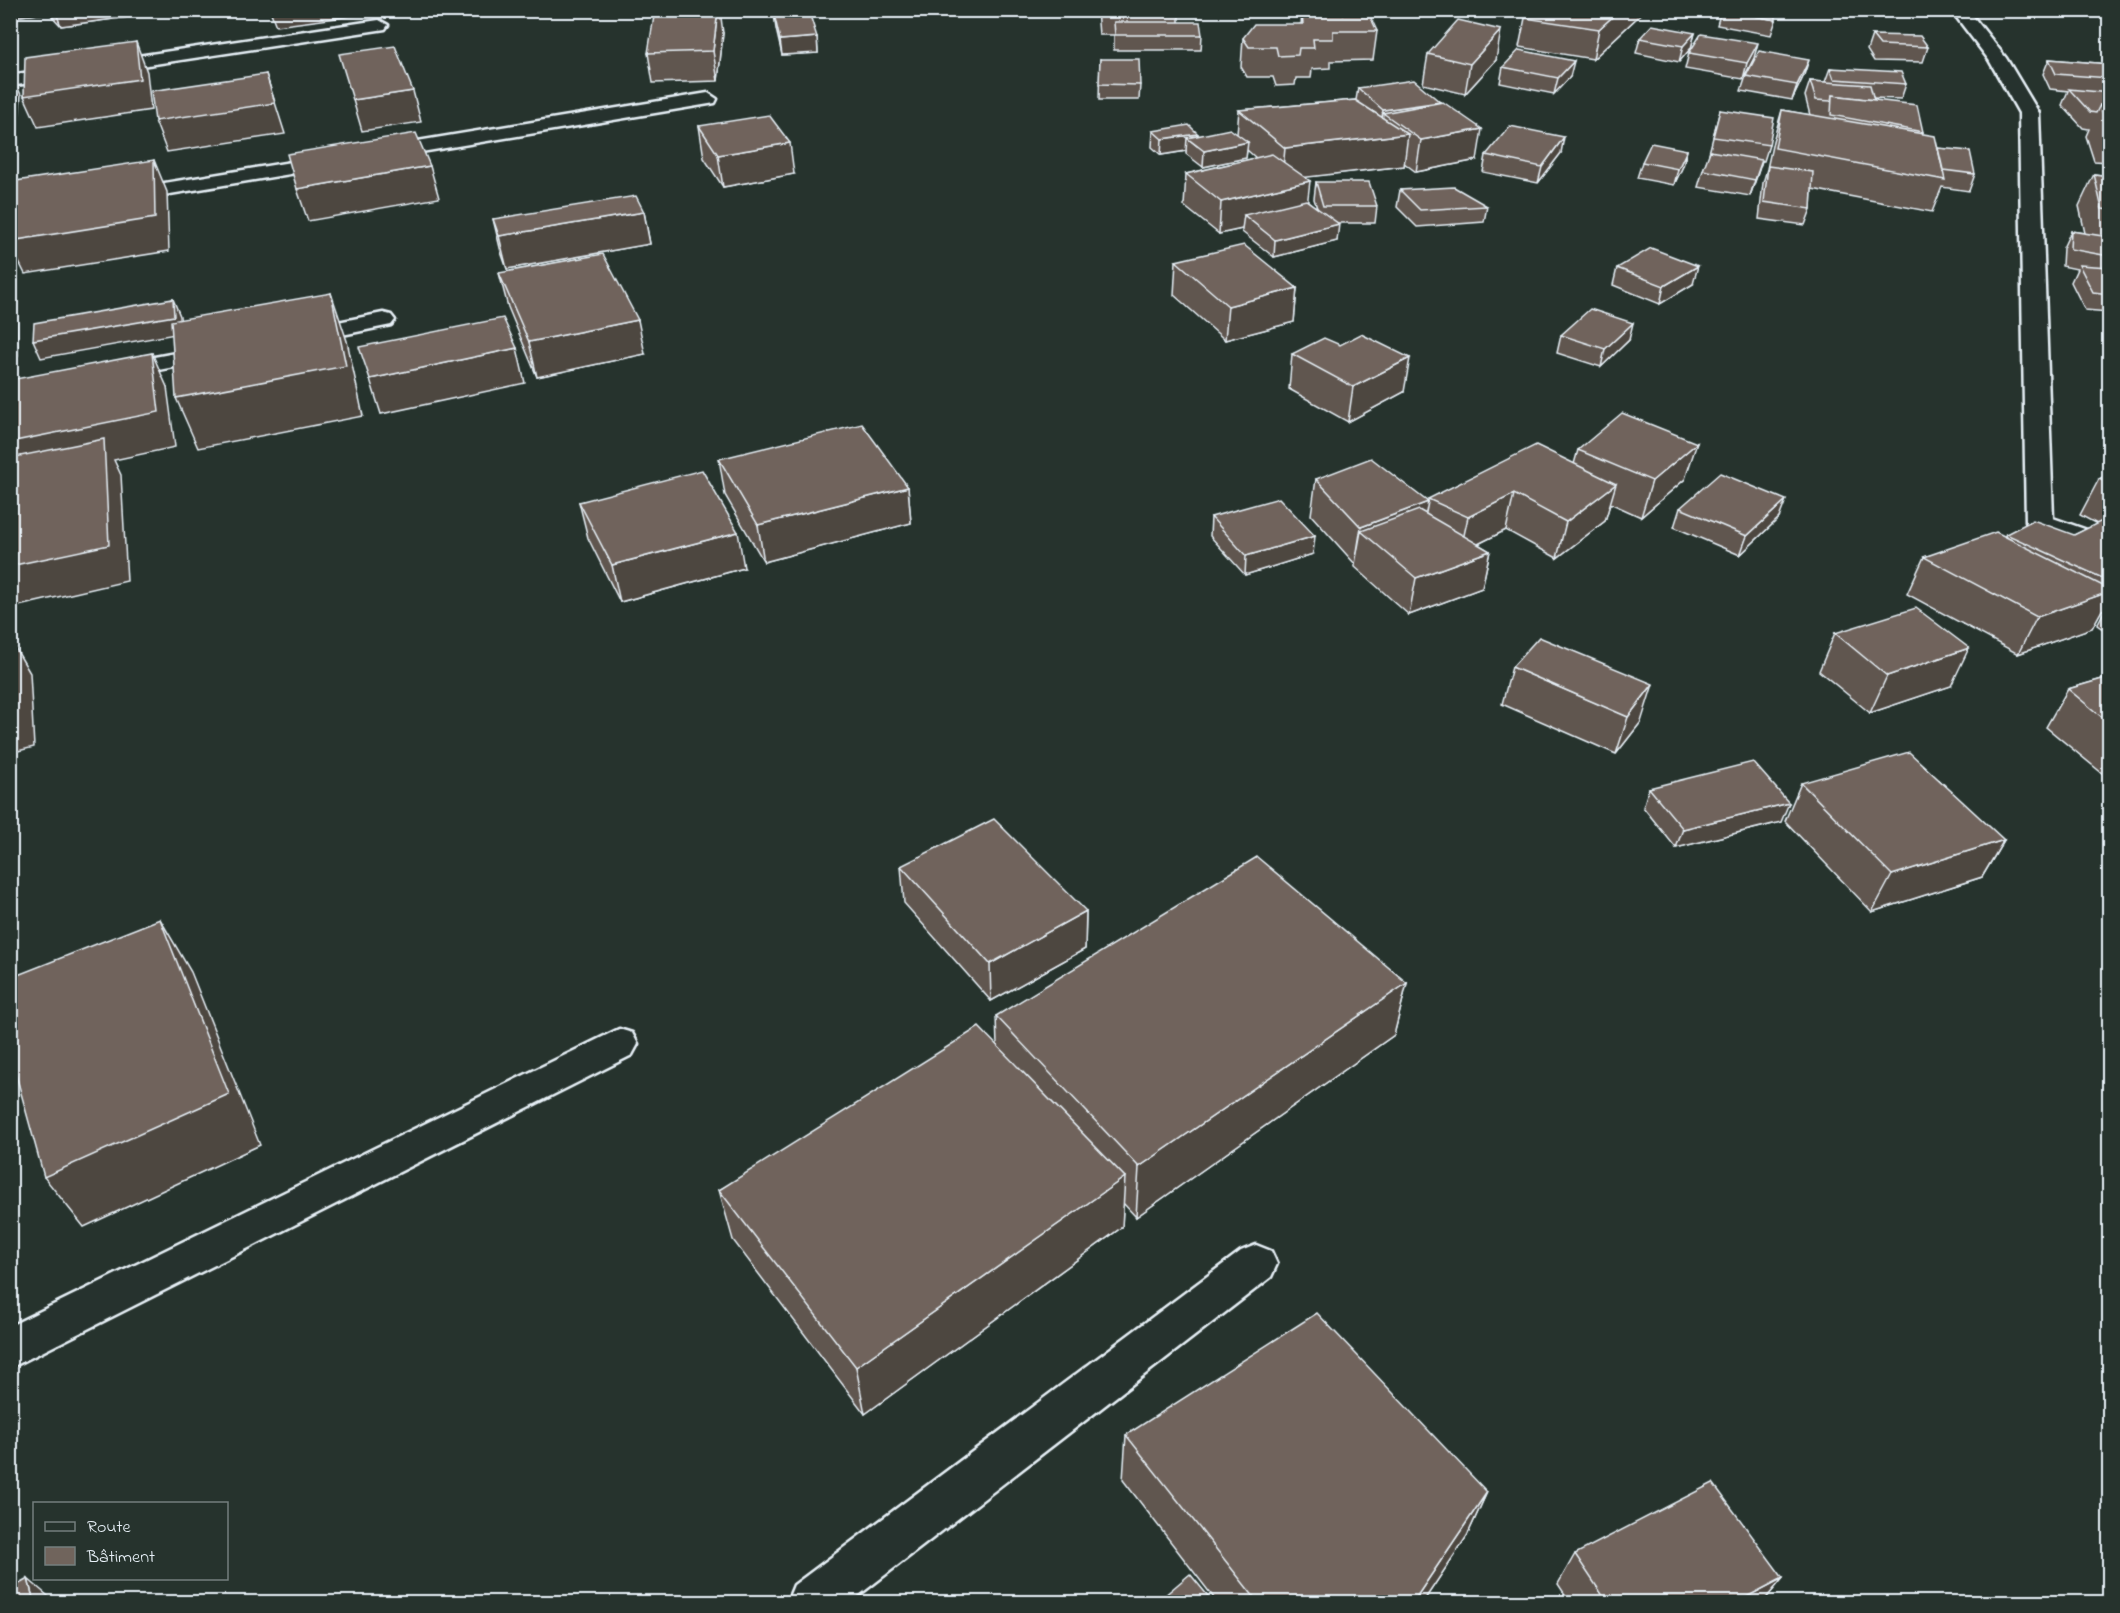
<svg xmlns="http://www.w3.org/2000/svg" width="2120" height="1613" viewBox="0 0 2120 1613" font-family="'Indie Flower',sans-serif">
	<rect width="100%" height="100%" fill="#26332d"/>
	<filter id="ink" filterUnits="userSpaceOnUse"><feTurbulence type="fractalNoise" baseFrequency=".0167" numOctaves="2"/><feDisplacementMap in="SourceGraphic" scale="12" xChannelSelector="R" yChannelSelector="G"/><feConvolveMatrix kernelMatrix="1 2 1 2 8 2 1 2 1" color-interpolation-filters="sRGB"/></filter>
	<g filter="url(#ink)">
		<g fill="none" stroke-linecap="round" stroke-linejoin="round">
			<g stroke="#e8f1f8" stroke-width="5">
				<g id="minor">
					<polygon points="1951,10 1968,10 2006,58 2039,113 2053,518 2110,538 2110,556 2030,528 2026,522 2019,113 1989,60"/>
					<polygon points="379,20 388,25 385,29 10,86 10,75"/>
					<polygon points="708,93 717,99 715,103 122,202 115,200 112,196 115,192 122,190"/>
					<polygon points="383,313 391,315 395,320 391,325 298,344 290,342 286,337 290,332 298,330"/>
					<polygon points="218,345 226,347 230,352 226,357 112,379 103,377 100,372 103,367 112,365"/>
					<polygon points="619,1029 632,1033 638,1044 632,1055 10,1368 10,1326"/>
					<polygon points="1256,1245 1271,1251 1277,1264 1271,1277 850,1602 787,1602 794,1585 1241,1251"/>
				</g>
			</g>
			<use href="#minor" fill="#26332d" fill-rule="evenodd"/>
		</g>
		<g fill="#60564f" stroke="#e8f1f8" stroke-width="1.5">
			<polygon points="10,10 151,10 151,14 61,26 49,13 10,17"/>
			<polygon points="1097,10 1211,10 1211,13 1179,13 1179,22 1202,35 1201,50 1114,50 1114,35 1099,35"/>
			<polygon points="1721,10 1776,20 1771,35 1717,25"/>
			<polygon points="1642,13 1593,59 1519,47 1525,18"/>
			<polygon points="774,14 817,37 818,53 782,55 776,29"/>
			<polygon points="1302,15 1377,31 1373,60 1330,61 1330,68 1312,69 1311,78 1296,78 1295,85 1276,86 1273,77 1247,77 1241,67 1243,38 1301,24"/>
			<polygon points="723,33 718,81 653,83 648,53"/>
			<polygon points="1695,33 1691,48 1679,62 1636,53 1640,38"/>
			<polygon points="1872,35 1928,47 1923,62 1874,61 1867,50"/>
			<polygon points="1689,53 1754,58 1743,79 1685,69"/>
			<polygon points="1428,54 1496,60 1465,94 1423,84"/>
			<polygon points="1100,59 1140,85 1139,100 1099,100"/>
			<polygon points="2049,59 2109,64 2109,162 2094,161 2086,136 2089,129 2083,128 2062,105 2068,91 2050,89 2043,74"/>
			<polygon points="1503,67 1570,77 1554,94 1500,83"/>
			<polygon points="1830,68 1906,84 1901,99 1874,98 1874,100 1923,132 1922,134 1938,148 1975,174 1969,191 1942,187 1932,212 1812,189 1811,209 1805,225 1759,219 1763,183 1767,169 1773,141 1782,110 1810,115 1805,96 1810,81 1825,82"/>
			<polygon points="1804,75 1792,100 1741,91 1746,76"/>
			<polygon points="1358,88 1477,160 1416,172 1404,163 1404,166 1304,177 1308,201 1317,208 1314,199 1316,182 1377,206 1375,223 1337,223 1337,241 1274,257 1242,232 1242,229 1219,234 1184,206 1186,174 1256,158 1247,150 1246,158 1203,167 1186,154 1186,151 1161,155 1152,147 1153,131 1198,136 1237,134 1239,110 1356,100"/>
			<polygon points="1720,110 1769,145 1764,161 1762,161 1750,196 1698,187 1703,170 1710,153 1709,153"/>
			<polygon points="699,126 794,174 723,187 704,158"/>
			<polygon points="1687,150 1683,166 1674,185 1637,178 1642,162"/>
			<polygon points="1561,153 1538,183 1483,172 1486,155"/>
			<polygon points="2094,174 2109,176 2109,312 2085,310 2071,282 2077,269 2062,266 2063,248 2071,231 2085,233 2079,206"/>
			<polygon points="1400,190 1487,206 1484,222 1417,227 1397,207"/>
			<polygon points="644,212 650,244 507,269 501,252 493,219"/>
			<polygon points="1176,261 1297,288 1294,322 1225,340 1174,295"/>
			<polygon points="1617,268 1693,284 1660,304 1613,285"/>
			<polygon points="499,273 645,354 537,377 508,307"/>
			<polygon points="1561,335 1629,340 1601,367 1557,353"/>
			<polygon points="1340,345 1404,392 1348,422 1289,389 1292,354"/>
			<polygon points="1578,450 1685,479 1641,517 1610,503 1605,521 1557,558 1506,530 1478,544 1490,551 1482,588 1409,615 1355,567 1355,564 1311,515 1316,479 1428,502 1428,499 1574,464"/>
			<polygon points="719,459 908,487 911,523 764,562 725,495"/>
			<polygon points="2109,474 2109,633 2097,625 2106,608 2102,610 2092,628 2018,654 1907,594 1924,557 2004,537 2006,534 2074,535 2097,524 2080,515 2099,479"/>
			<polygon points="579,502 744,568 620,602 588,538"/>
			<polygon points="1680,508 1779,518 1740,555 1674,527"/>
			<polygon points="1211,517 1313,554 1245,575 1210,536"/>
			<polygon points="1835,633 1951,686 1870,713 1819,671"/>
			<polygon points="1512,667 1641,722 1616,754 1502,704"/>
			<polygon points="2109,677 2109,779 2046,727 2068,689"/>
			<polygon points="1801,783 2004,840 1982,877 1872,912 1785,821"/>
			<polygon points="1649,788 1781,822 1676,848 1643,807"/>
			<polygon points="901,866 1086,911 1085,949 991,1001 904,903"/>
			<polygon points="1407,983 1394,1035 1136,1217 1123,1203 1122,1227 865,1414 733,1240 719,1190 997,1046 996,1016"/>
			<polygon points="1126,1435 1487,1492 1467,1536 1423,1602 1217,1602 1123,1480"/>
			<polygon points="1575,1554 1783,1578 1763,1602 1570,1602 1558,1584"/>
		</g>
		<g fill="#4e4640" stroke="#e8f1f8" stroke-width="1.5">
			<polygon points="10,10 48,10 49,13 10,17"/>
			<polygon points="55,10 151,10 151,14 61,26"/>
			<polygon points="270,10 358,10 359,15 276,26"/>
			<polygon points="718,10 720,10 723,33 718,81 713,51"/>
			<polygon points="1620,10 1643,10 1642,13 1593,59 1599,29"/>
			<polygon points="1501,30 1496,60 1465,94 1470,64"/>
			<polygon points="1695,33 1691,48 1679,62 1683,46"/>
			<polygon points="817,37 818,53 782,55 780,40"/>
			<polygon points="136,42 147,72 151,110 38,127 24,96"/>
			<polygon points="1758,43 1754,58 1743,79 1747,63"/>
			<polygon points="1809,60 1804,75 1792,100 1797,85"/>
			<polygon points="1574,61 1570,77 1554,94 1558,78"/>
			<polygon points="10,71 21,95 18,130 10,131"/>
			<polygon points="266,74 285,134 167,152 155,121"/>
			<polygon points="413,91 421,122 362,131 353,100"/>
			<polygon points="1440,102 1438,118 1383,113 1382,125 1381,126 1383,110"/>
			<polygon points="1482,129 1477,160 1416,172 1421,140"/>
			<polygon points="1198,134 1197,146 1187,138 1186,151 1161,155 1162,139"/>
			<polygon points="1408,134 1404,166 1282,180 1285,148"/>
			<polygon points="1564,137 1561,153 1538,183 1542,167"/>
			<polygon points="1248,142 1246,158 1203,167 1204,151"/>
			<polygon points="790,143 794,174 723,187 718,155"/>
			<polygon points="1687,150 1683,166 1674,185 1678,169"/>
			<polygon points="154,160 167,192 169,251 25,274 10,244 10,241"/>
			<polygon points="1762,160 1757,176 1750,196 1755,180"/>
			<polygon points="430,166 439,198 308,221 297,189"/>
			<polygon points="1310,181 1306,214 1244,215 1242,229 1219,234 1221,202"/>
			<polygon points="644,212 650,244 507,269 499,236"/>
			<polygon points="1339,224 1337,241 1274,257 1275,240"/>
			<polygon points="1698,266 1693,284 1660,304 1664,286"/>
			<polygon points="1297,288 1294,322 1225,340 1228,306"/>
			<polygon points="10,292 16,303 18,356 10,358"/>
			<polygon points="331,293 347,341 363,416 198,448 176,398"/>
			<polygon points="173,299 180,316 181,333 41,358 33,340"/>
			<polygon points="638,320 645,354 537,377 529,342"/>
			<polygon points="1633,323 1629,340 1601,367 1605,349"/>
			<polygon points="517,348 525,383 381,414 370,379"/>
			<polygon points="152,353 167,387 175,447 114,460 121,475 127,581 10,608 10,566 24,479 10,453 10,442"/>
			<polygon points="1410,358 1404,392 1348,422 1353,387"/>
			<polygon points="1697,443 1685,479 1641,517 1652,481"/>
			<polygon points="1616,484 1605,521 1557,558 1566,522"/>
			<polygon points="908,487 911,523 764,562 758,525"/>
			<polygon points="1514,494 1506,530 1460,553 1468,517"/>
			<polygon points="1786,500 1779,518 1740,555 1747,536"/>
			<polygon points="1428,502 1421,538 1361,531 1355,564 1361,527"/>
			<polygon points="738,532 744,568 620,602 612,565"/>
			<polygon points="1315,536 1313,554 1245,575 1246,556"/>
			<polygon points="1490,551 1482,588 1409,615 1416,578"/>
			<polygon points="2109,580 2109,602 2106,608 2102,610 2092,628 2018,654 2037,617 2100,595"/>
			<polygon points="10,639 30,673 34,747 10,753"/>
			<polygon points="1969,648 1951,686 1870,713 1887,676"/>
			<polygon points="1653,684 1641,722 1616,754 1628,717"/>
			<polygon points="1789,803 1781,822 1676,848 1683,829"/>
			<polygon points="2004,840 1982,877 1872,912 1892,875"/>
			<polygon points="1086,911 1085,949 991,1001 990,964"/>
			<polygon points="160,919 191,972 260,1145 84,1227 44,1177"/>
			<polygon points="1407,983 1394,1035 1136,1217 1139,1167"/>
			<polygon points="1125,1177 1122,1227 865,1414 856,1367"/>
			<polygon points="1487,1492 1467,1536 1423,1602 1413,1602"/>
			<polygon points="1783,1578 1763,1602 1737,1602"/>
			<polygon points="28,1579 55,1602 34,1602"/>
		</g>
		<g fill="#70645c" stroke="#e8f1f8" stroke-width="1.5">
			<polygon points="655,10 718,10 713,51 648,53"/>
			<polygon points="1531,10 1620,10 1599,29 1525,18"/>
			<polygon points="1722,10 1776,10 1776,20"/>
			<polygon points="809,12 817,37 780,40 774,14"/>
			<polygon points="1369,14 1377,31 1333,31 1333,39 1313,39 1314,48 1299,48 1298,55 1278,56 1276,47 1249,47 1243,38 1254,24 1303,24 1302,15"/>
			<polygon points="1458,20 1501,30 1470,64 1428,54"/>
			<polygon points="1114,22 1200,22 1202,35 1115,35"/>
			<polygon points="1652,25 1695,33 1683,46 1640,38"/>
			<polygon points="1701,34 1758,43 1747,63 1689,53"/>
			<polygon points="1872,35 1920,36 1928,47 1880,45"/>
			<polygon points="136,42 140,79 24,96 25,57"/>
			<polygon points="395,46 413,91 353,100 339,54"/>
			<polygon points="1519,50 1574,61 1558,78 1503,67"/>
			<polygon points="1759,51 1809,60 1797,85 1746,76"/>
			<polygon points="1100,59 1139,59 1140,85 1099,84"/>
			<polygon points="2049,59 2109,64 2109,78 2056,74"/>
			<polygon points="1830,68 1901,72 1906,84 1834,79"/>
			<polygon points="266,74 275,103 155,121 151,91"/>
			<polygon points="1414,80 1440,102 1383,110 1358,88"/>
			<polygon points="1810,81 1870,85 1874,100 1832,95 1831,101 1816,100"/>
			<polygon points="2069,89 2109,93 2109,106 2100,105 2096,113 2090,112"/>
			<polygon points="1832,95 1917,105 1923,132 1831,115"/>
			<polygon points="1355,100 1408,134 1285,148 1239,110"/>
			<polygon points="1443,102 1482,129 1421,140 1383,113"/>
			<polygon points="2100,105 2109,106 2109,129 2108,129"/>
			<polygon points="1720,110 1774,118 1769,145 1713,137"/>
			<polygon points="1782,110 1935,136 1945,180 1775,148"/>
			<polygon points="769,115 790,143 718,155 699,126"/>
			<polygon points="1189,125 1198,134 1162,139 1153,131"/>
			<polygon points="1510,126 1564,137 1542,167 1486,155"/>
			<polygon points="1230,129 1248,142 1204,151 1187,138"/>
			<polygon points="416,133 430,166 297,189 287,154"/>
			<polygon points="1651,143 1687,150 1678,169 1642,162"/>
			<polygon points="1938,148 1970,151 1975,174 1943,170"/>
			<polygon points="1710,151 1762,160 1755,180 1703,170"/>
			<polygon points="1272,154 1310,181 1221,202 1186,174"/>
			<polygon points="154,160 155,218 10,241 10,228 16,181"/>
			<polygon points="1768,166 1813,172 1811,209 1764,202"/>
			<polygon points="2094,174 2109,176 2109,210 2102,209"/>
			<polygon points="1316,182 1369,182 1377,206 1323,206"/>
			<polygon points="1454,187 1487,206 1420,210 1400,190"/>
			<polygon points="636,196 644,212 499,236 493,219"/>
			<polygon points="1306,200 1339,224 1275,240 1244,215"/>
			<polygon points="2071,231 2109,237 2109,256 2070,249"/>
			<polygon points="1244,245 1297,288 1228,306 1176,261"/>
			<polygon points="1651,248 1698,266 1664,286 1617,268"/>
			<polygon points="603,254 638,320 529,342 499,273"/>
			<polygon points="2079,265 2109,267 2109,294 2093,292"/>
			<polygon points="331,293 346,366 176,398 171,321"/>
			<polygon points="173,299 174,316 33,340 34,323"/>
			<polygon points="1590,309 1633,323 1605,349 1561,335"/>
			<polygon points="503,318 517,348 370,379 359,347"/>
			<polygon points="1361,334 1410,358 1353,387 1292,354 1324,338 1340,345"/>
			<polygon points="152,353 159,412 10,442 10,380"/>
			<polygon points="1622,413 1697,443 1652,481 1578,450"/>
			<polygon points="862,424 908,487 758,525 719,459"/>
			<polygon points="104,439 109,545 10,566 10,458"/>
			<polygon points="1536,445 1616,484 1566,522 1514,494 1468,517 1428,499"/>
			<polygon points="1371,458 1428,502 1361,527 1316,479"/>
			<polygon points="702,470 738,532 612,565 579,502"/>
			<polygon points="1720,473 1786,500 1747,536 1680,508"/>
			<polygon points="2109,474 2109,484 2099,479"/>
			<polygon points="1279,498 1315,536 1246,556 1211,517"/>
			<polygon points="1419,510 1490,551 1416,578 1361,531"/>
			<polygon points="2106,519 2109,520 2109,581 2006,534 2033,520 2074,535"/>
			<polygon points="1996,532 2109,589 2109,592 2037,617 1924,557"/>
			<polygon points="1916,608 1969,648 1887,676 1835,633"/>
			<polygon points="1539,637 1653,684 1628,717 1512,667"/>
			<polygon points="2109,677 2109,723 2068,689"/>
			<polygon points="10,683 12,709 10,710"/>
			<polygon points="1909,752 2004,840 1892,875 1801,783"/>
			<polygon points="1753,762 1789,803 1683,829 1649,788"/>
			<polygon points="994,819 1086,911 990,964 901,866"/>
			<polygon points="1257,857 1407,983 1139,1167 996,1016"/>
			<polygon points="160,919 229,1094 44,1177 10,1053 10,978"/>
			<polygon points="979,1027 1125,1177 856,1367 719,1190"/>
			<polygon points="1317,1313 1487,1492 1413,1602 1258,1602 1126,1435"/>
			<polygon points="1713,1483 1783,1578 1737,1602 1607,1602 1575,1554"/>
			<polygon points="1190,1574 1213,1602 1157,1602"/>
			<polygon points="28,1579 34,1602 10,1602 10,1589"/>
		</g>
	</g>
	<rect width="2120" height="1613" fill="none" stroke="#26332d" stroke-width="36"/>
	<rect x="18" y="18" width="2084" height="1577" fill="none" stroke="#e8f1f8" stroke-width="2" filter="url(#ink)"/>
	<rect x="33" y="1502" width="195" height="78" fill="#26332d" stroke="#747f7e" stroke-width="1.5"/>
	<rect x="45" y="1522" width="30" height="9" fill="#26332d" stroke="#747f7e" stroke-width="1.5"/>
	<text x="87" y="1532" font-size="18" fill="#e8f1f8">Route</text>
	<rect x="45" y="1547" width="30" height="18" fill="#70645c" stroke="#747f7e" stroke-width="1.5"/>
	<text x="87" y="1562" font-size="18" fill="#e8f1f8">Bâtiment</text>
</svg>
